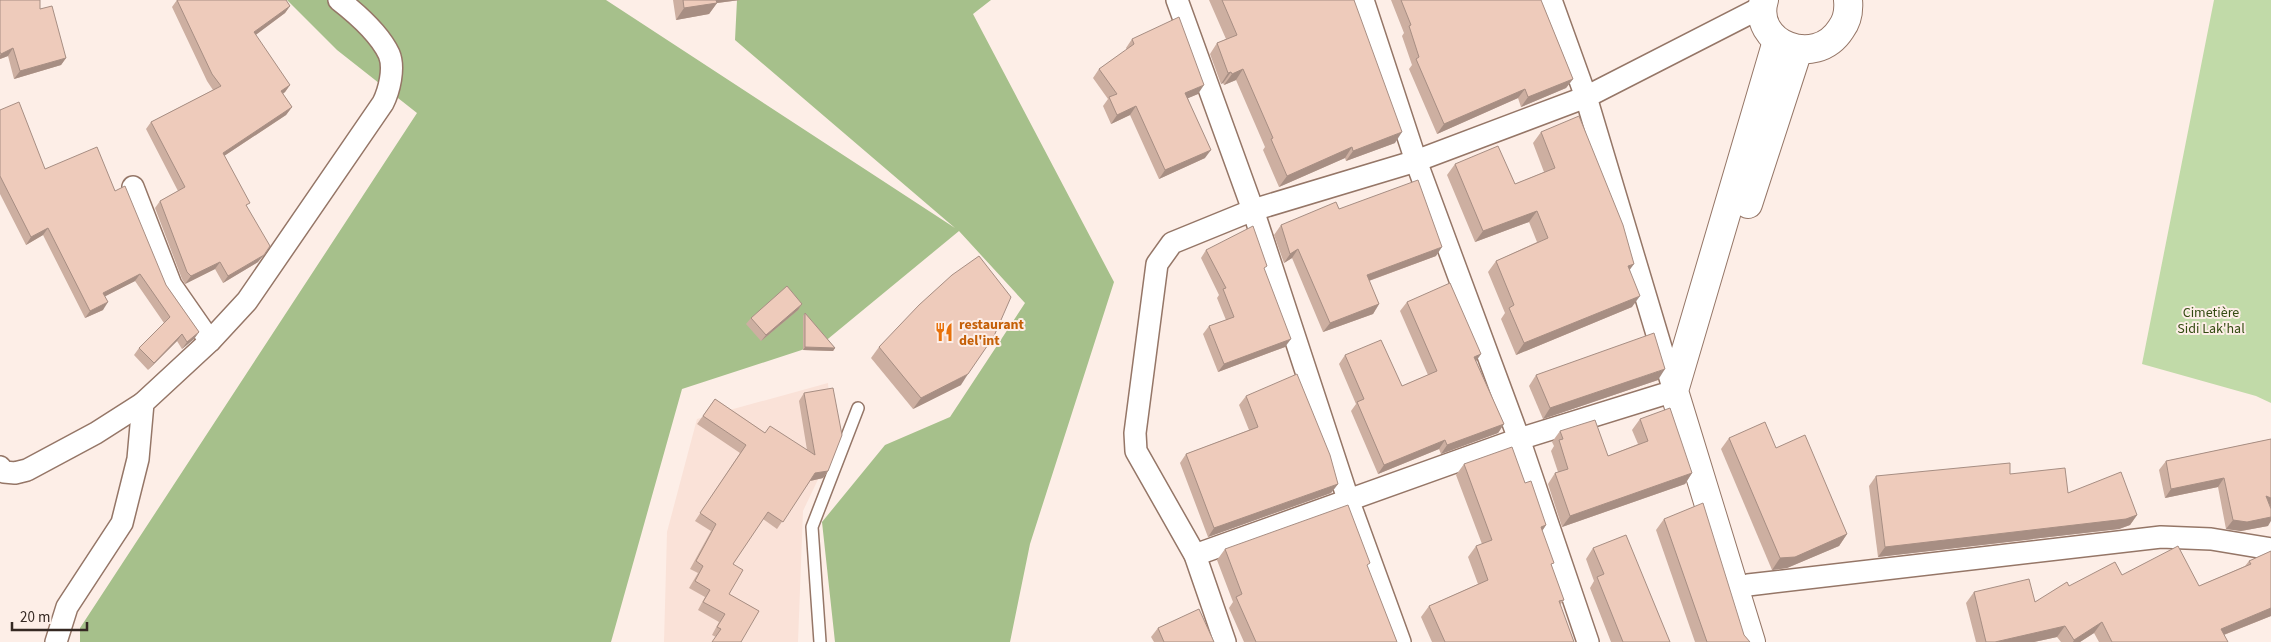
<svg xmlns="http://www.w3.org/2000/svg" width="2271" height="642" viewBox="0 0 2271 642" font-family="'Source Sans 3',sans-serif">
	<rect width="100%" height="100%" fill="#fdeee7"/>
	<polygon fill="#fae2d8" points="828,383 833,448 803,511 798,642 664,642 667,532 697,419"/>
	<polygon fill="#c1daa8" points="2214,0 2271,0 2271,403 2256,396 2142,364"/>
	<polygon fill="#a6c08b" points="287,0 606,0 955,228 735,40 737,0 991,0 973,14 1114,282 1030,544 1010,642 835,642 822,522 885,445 950,417 1025,303 959,231 823,343 682,389 611,642 80,642 80,628 417,113 337,50"/>
	<g fill="none" stroke-linecap="round" stroke-linejoin="round">
		<g stroke="#957667" stroke-width="14">
			<polyline id="lane" points="820,642 812,527 858,408"/>
		</g>
		<g stroke="#957667" stroke-width="24">
			<g id="street">
				<polyline points="1177,0 1253,210 1349,502 1400,642"/>
				<polyline points="1363,0 1416,161 1519,439 1588,642"/>
				<path d="M133,187L171,285L210,341L247,301L383,103C389,91 395,68 389,54C379,33 357,14 339,0"/>
				<polyline points="0,467 4,472 15,473 27,470 96,433 143,403"/>
				<polyline points="1195,555 1519,439 1674,391 1586,97 1551,0"/>
				<polyline points="1748,585 2161,537 2211,539 2271,549"/>
				<polyline points="56,642 67,607 122,523 138,459 143,403 210,341"/>
				<polyline points="1225,642 1195,555 1136,451 1135,433 1157,264 1172,243 1253,210 1416,161 1586,97 1762,7"/>
			</g>
		</g>
		<g stroke="#957667" stroke-width="30">
			<g id="secondary">
				<path d="M1764,0C1751,43 1815,70 1841,29C1847,21 1849,10 1848,0"/>
				<polyline points="1748,204 1798,50"/>
				<polyline points="1751,642 1674,391 1777,41"/>
			</g>
		</g>
		<use href="#lane" stroke="#fff" stroke-width="11"/>
		<use href="#street" stroke="#fff" stroke-width="21"/>
		<use href="#secondary" stroke="#fff" stroke-width="28"/>
	</g>
	<g fill="#cdafa1">
		<polygon points="0,0 40,9 66,58 61,65 14,79 8,56 0,59"/>
		<polygon points="177,0 286,0 290,6 285,13 255,35 290,85 285,92 283,94 292,107 286,115 224,156 247,207 258,262 223,283 215,269 185,284 182,279 155,208 160,201 178,191 146,129 151,122 213,90 207,81 172,7"/>
		<polygon points="673,0 740,0 717,3 709,14 676,20"/>
		<polygon points="1209,0 1354,0 1395,143 1346,161 1345,158 1279,187 1263,150 1265,147 1236,80 1224,85 1223,83 1221,84 1210,54 1217,43 1226,39"/>
		<polygon points="1391,0 1541,0 1573,79 1566,88 1521,107 1518,98 1437,134 1409,69 1412,65 1402,36 1404,33"/>
		<polygon points="1132,39 1198,94 1188,98 1205,158 1159,179 1130,115 1111,124 1103,106 1108,99 1093,78 1099,69 1127,50 1126,48"/>
		<polygon points="0,110 45,169 115,191 166,285 199,332 194,339 182,349 177,341 148,370 134,355 139,348 164,323 135,281 105,296 103,310 85,318 43,235 26,245 0,194"/>
		<polygon points="1541,132 1630,270 1632,307 1516,355 1501,319 1505,313 1488,272 1496,261 1537,242 1529,222 1475,242 1447,175 1455,164 1515,184 1544,172 1533,143"/>
		<polygon points="1339,209 1436,256 1369,281 1379,304 1373,314 1323,332 1292,258 1284,263 1274,235 1281,225"/>
		<polygon points="1206,250 1264,270 1285,347 1218,372 1203,334 1209,326 1226,320 1217,298 1219,295 1201,258"/>
		<polygon points="1407,302 1476,361 1504,424 1498,433 1441,454 1439,449 1378,474 1351,411 1356,404 1339,364 1345,355 1402,386 1428,375 1400,311"/>
		<polygon points="802,304 798,310 761,341 746,324 751,318"/>
		<polygon points="805,313 835,348 833,351 803,350 803,316"/>
		<polygon points="879,347 961,385 913,409 871,358"/>
		<polygon points="1536,375 1658,380 1543,419 1529,386"/>
		<polygon points="804,393 828,471 823,478 810,481 777,529 763,519 733,564 729,594 759,611 716,637 712,635 719,622 698,610 705,597 689,588 698,573 690,569 711,531 695,521 740,453 697,424 715,399 765,433 807,450 799,401"/>
		<polygon points="1246,396 1338,484 1331,493 1208,537 1180,463 1186,454 1249,430 1239,405"/>
		<polygon points="1640,419 1692,473 1685,484 1562,527 1548,484 1555,473 1558,472 1551,451 1554,446 1552,442 1560,431 1608,456 1638,444 1632,430"/>
		<polygon points="1729,438 1776,448 1847,534 1839,546 1787,568 1772,570 1721,449"/>
		<polygon points="2271,439 2268,526 2241,531 2226,529 2218,487 2165,498 2159,470 2166,461"/>
		<polygon points="1464,464 1525,483 1546,525 1542,531 1552,567 1564,600 1560,605 1574,642 1432,642 1421,617 1429,606 1478,584 1468,557 1476,546 1482,544 1456,475"/>
		<polygon points="2010,474 2137,515 2130,525 2119,529 1878,557 1869,486 1876,476"/>
		<polygon points="1664,519 1744,635 1750,642 1695,642 1656,530"/>
		<polygon points="1593,548 1670,642 1611,642 1590,588 1594,581 1586,559"/>
		<polygon points="1225,549 1367,567 1397,642 1244,642 1229,608 1233,602 1217,560"/>
		<polygon points="2271,551 2271,616 2224,635 2228,642 2099,642 2094,633 2080,642 2061,642 2057,637 2034,642 1976,642 1966,603 1974,592 2035,602 2069,586 2199,586 2245,566 2249,561"/>
		<polygon points="1158,628 1214,642 1154,642 1151,637"/>
	</g>
	<g fill="#a78e83">
		<polygon points="711,0 740,0 717,3 709,14 676,20 684,8"/>
		<polygon points="290,6 285,13 249,40 254,32"/>
		<polygon points="13,48 8,56 0,59 0,55 1,54"/>
		<polygon points="66,58 61,65 14,79 20,71"/>
		<polygon points="1243,69 1236,80 1224,85 1232,74"/>
		<polygon points="1231,72 1223,83 1221,84 1228,73"/>
		<polygon points="1573,79 1566,88 1521,107 1528,97"/>
		<polygon points="290,85 285,92 276,98 281,91"/>
		<polygon points="1204,85 1198,94 1179,102 1185,93"/>
		<polygon points="1525,89 1518,98 1437,134 1444,124"/>
		<polygon points="1136,106 1130,115 1111,124 1117,115"/>
		<polygon points="292,107 286,115 218,160 223,153"/>
		<polygon points="1402,132 1395,143 1346,161 1353,151"/>
		<polygon points="1352,147 1345,158 1279,187 1287,176"/>
		<polygon points="1211,150 1205,158 1159,179 1165,170"/>
		<polygon points="1537,211 1529,222 1475,242 1483,231"/>
		<polygon points="48,228 43,235 26,245 31,237"/>
		<polygon points="1442,247 1436,256 1360,284 1367,275"/>
		<polygon points="1298,249 1292,258 1284,263 1290,254"/>
		<polygon points="264,255 258,262 223,283 228,276"/>
		<polygon points="220,262 215,269 185,284 191,276"/>
		<polygon points="1634,264 1626,275 1628,266"/>
		<polygon points="140,274 135,281 98,300 103,293"/>
		<polygon points="1640,296 1632,307 1516,355 1524,343"/>
		<polygon points="108,302 103,310 85,318 90,311"/>
		<polygon points="802,304 798,310 761,341 766,335"/>
		<polygon points="1379,304 1373,314 1323,332 1330,323"/>
		<polygon points="199,332 194,339 182,349 187,342"/>
		<polygon points="182,334 177,341 148,370 154,363"/>
		<polygon points="1291,339 1285,347 1218,372 1224,364"/>
		<polygon points="805,347 835,348 833,351 803,350"/>
		<polygon points="1481,354 1475,363 1474,357"/>
		<polygon points="1665,369 1658,380 1543,419 1550,408"/>
		<polygon points="968,374 961,385 913,409 921,398"/>
		<polygon points="1504,424 1498,433 1441,454 1447,445"/>
		<polygon points="1445,440 1439,449 1378,474 1384,465"/>
		<polygon points="828,471 823,478 810,481 815,473"/>
		<polygon points="1692,473 1685,484 1562,527 1570,516"/>
		<polygon points="2224,478 2218,487 2165,498 2171,489"/>
		<polygon points="1338,484 1331,493 1208,537 1214,528"/>
		<polygon points="2266,496 2271,498 2271,509"/>
		<polygon points="2137,515 2130,525 2119,529 1878,557 1885,547"/>
		<polygon points="2271,517 2271,521 2268,526 2241,531 2226,529 2233,520"/>
		<polygon points="1546,525 1539,536 1541,527"/>
		<polygon points="1847,534 1839,546 1787,568 1772,570 1780,558"/>
		<polygon points="2271,608 2271,616 2213,639 2221,629"/>
		<polygon points="2102,622 2094,633 2080,642 2073,642 2074,640"/>
		<polygon points="2065,626 2057,637 2034,642 1995,642"/>
	</g>
	<g fill="#eecbbb" stroke="#a78e83">
		<polygon points="0,0 40,0 40,9 52,6 66,58 20,71 13,48 1,54 0,52"/>
		<polygon points="177,0 286,0 290,6 254,32 290,85 281,91 292,107 223,153 250,203 246,205 270,246 264,255 228,276 220,262 191,276 187,272 160,201 185,187 151,122 221,86 212,74"/>
		<polygon points="683,0 716,0 717,3 684,8"/>
		<polygon points="1222,0 1354,0 1402,132 1353,151 1352,147 1287,176 1271,139 1273,138 1243,69 1232,74 1231,72 1228,73 1217,43 1237,35"/>
		<polygon points="1401,0 1541,0 1573,79 1528,97 1525,89 1444,124 1416,59 1419,57 1409,26 1411,25"/>
		<polygon points="1179,17 1204,85 1185,93 1211,150 1165,170 1136,106 1117,115 1109,97 1117,94 1099,69 1134,44 1132,39"/>
		<polygon points="19,102 45,169 97,147 115,191 125,186 166,285 199,332 187,342 182,334 154,363 139,348 170,317 140,274 103,293 108,302 90,311 48,228 31,237 0,176 0,110"/>
		<polygon points="1579,116 1623,225 1634,264 1628,266 1640,296 1524,343 1509,308 1514,305 1496,261 1548,238 1537,211 1483,231 1455,164 1498,146 1515,184 1555,168 1541,132"/>
		<polygon points="1418,180 1442,247 1367,275 1379,304 1330,323 1298,249 1290,254 1281,225 1336,202 1339,209"/>
		<polygon points="1253,226 1267,266 1264,268 1291,339 1224,364 1209,326 1234,317 1223,289 1226,288 1206,250"/>
		<polygon points="979,256 1011,297 994,336 968,374 921,398 879,347 919,305 952,275"/>
		<polygon points="1450,283 1481,354 1474,357 1504,424 1447,445 1445,440 1384,465 1357,402 1364,399 1345,355 1381,340 1402,386 1437,371 1407,302"/>
		<polygon points="787,286 802,304 766,335 751,318"/>
		<polygon points="805,313 835,348 805,347"/>
		<polygon points="1654,333 1665,369 1550,408 1536,375"/>
		<polygon points="1297,374 1330,455 1338,484 1214,528 1186,454 1258,427 1246,396"/>
		<polygon points="833,388 842,435 828,471 815,473 783,522 768,512 733,564 743,570 729,594 759,611 741,642 712,642 721,629 717,627 725,614 703,602 710,590 695,581 703,566 696,561 716,524 700,513 746,445 703,416 715,399 765,433 770,426 815,455 804,393"/>
		<polygon points="1670,408 1692,473 1570,516 1555,473 1568,469 1559,440 1563,439 1560,431 1595,420 1608,456 1648,441 1640,419"/>
		<polygon points="1765,422 1776,448 1805,435 1847,534 1795,557 1780,558 1729,438"/>
		<polygon points="2271,439 2271,498 2266,496 2271,509 2271,517 2247,522 2233,520 2224,478 2171,489 2166,461"/>
		<polygon points="1512,447 1525,483 1531,481 1546,525 1541,527 1554,563 1551,564 1564,600 1559,601 1574,642 1445,642 1429,606 1488,580 1476,546 1492,540 1464,464"/>
		<polygon points="2010,463 2010,474 2065,468 2068,493 2121,472 2137,515 2126,519 1885,547 1876,476"/>
		<polygon points="1703,503 1744,635 1750,642 1707,642 1664,519"/>
		<polygon points="1348,505 1370,563 1367,565 1397,642 1256,642 1236,597 1242,594 1225,549"/>
		<polygon points="1626,535 1670,642 1623,642 1597,577 1604,574 1593,548"/>
		<polygon points="2178,546 2199,586 2251,564 2249,561 2271,551 2271,608 2221,629 2228,642 2112,642 2102,622 2074,640 2065,626 1995,642 1986,642 1974,592 2029,579 2035,602 2067,582 2069,586 2115,562 2122,575"/>
		<polygon points="1199,609 1214,642 1164,642 1158,628"/>
	</g>
	<defs>
		<g id="restaurant-bare" transform="scale(1.5)"><path d="M-5-6h1v4h1v-4h1v4h1v-4h1v5L-1.5 .5V6h-2V.5L-5-1ZM5-6V6H3V1.5H1.5Q1.5-4 5-6Z" fill="#e8710a" stroke="#fdeee7" stroke-width="2.5" paint-order="stroke"/></g>
	</defs>
	<g fill-rule="evenodd">
		<use href="#restaurant-bare" x="944" y="332"/>
	</g>
	<g text-anchor="middle" stroke-width="4" stroke-linejoin="round" paint-order="stroke">
		<g font-size="14" fill="#344b12" stroke="#fdeee7">
			<text x="2211" y="317">Cimetière<tspan x="2211" dy="16">Sidi Lak'hal</tspan></text>
		</g>
		<g font-size="14" font-weight="bold" fill="#c56008" stroke="#fdeee7" text-anchor="start">
			<text x="959" y="329">restaurant<tspan x="959" dy="16">del'int</tspan></text>
		</g>
	</g>
	<path d="M12 622v8h75v-8" fill="none" stroke="#352822" stroke-width="2.5"/>
	<text x="20" y="622" font-size="15" fill="#352822" stroke="#fdeee7" stroke-width="4" paint-order="stroke">20 m</text>
</svg>
